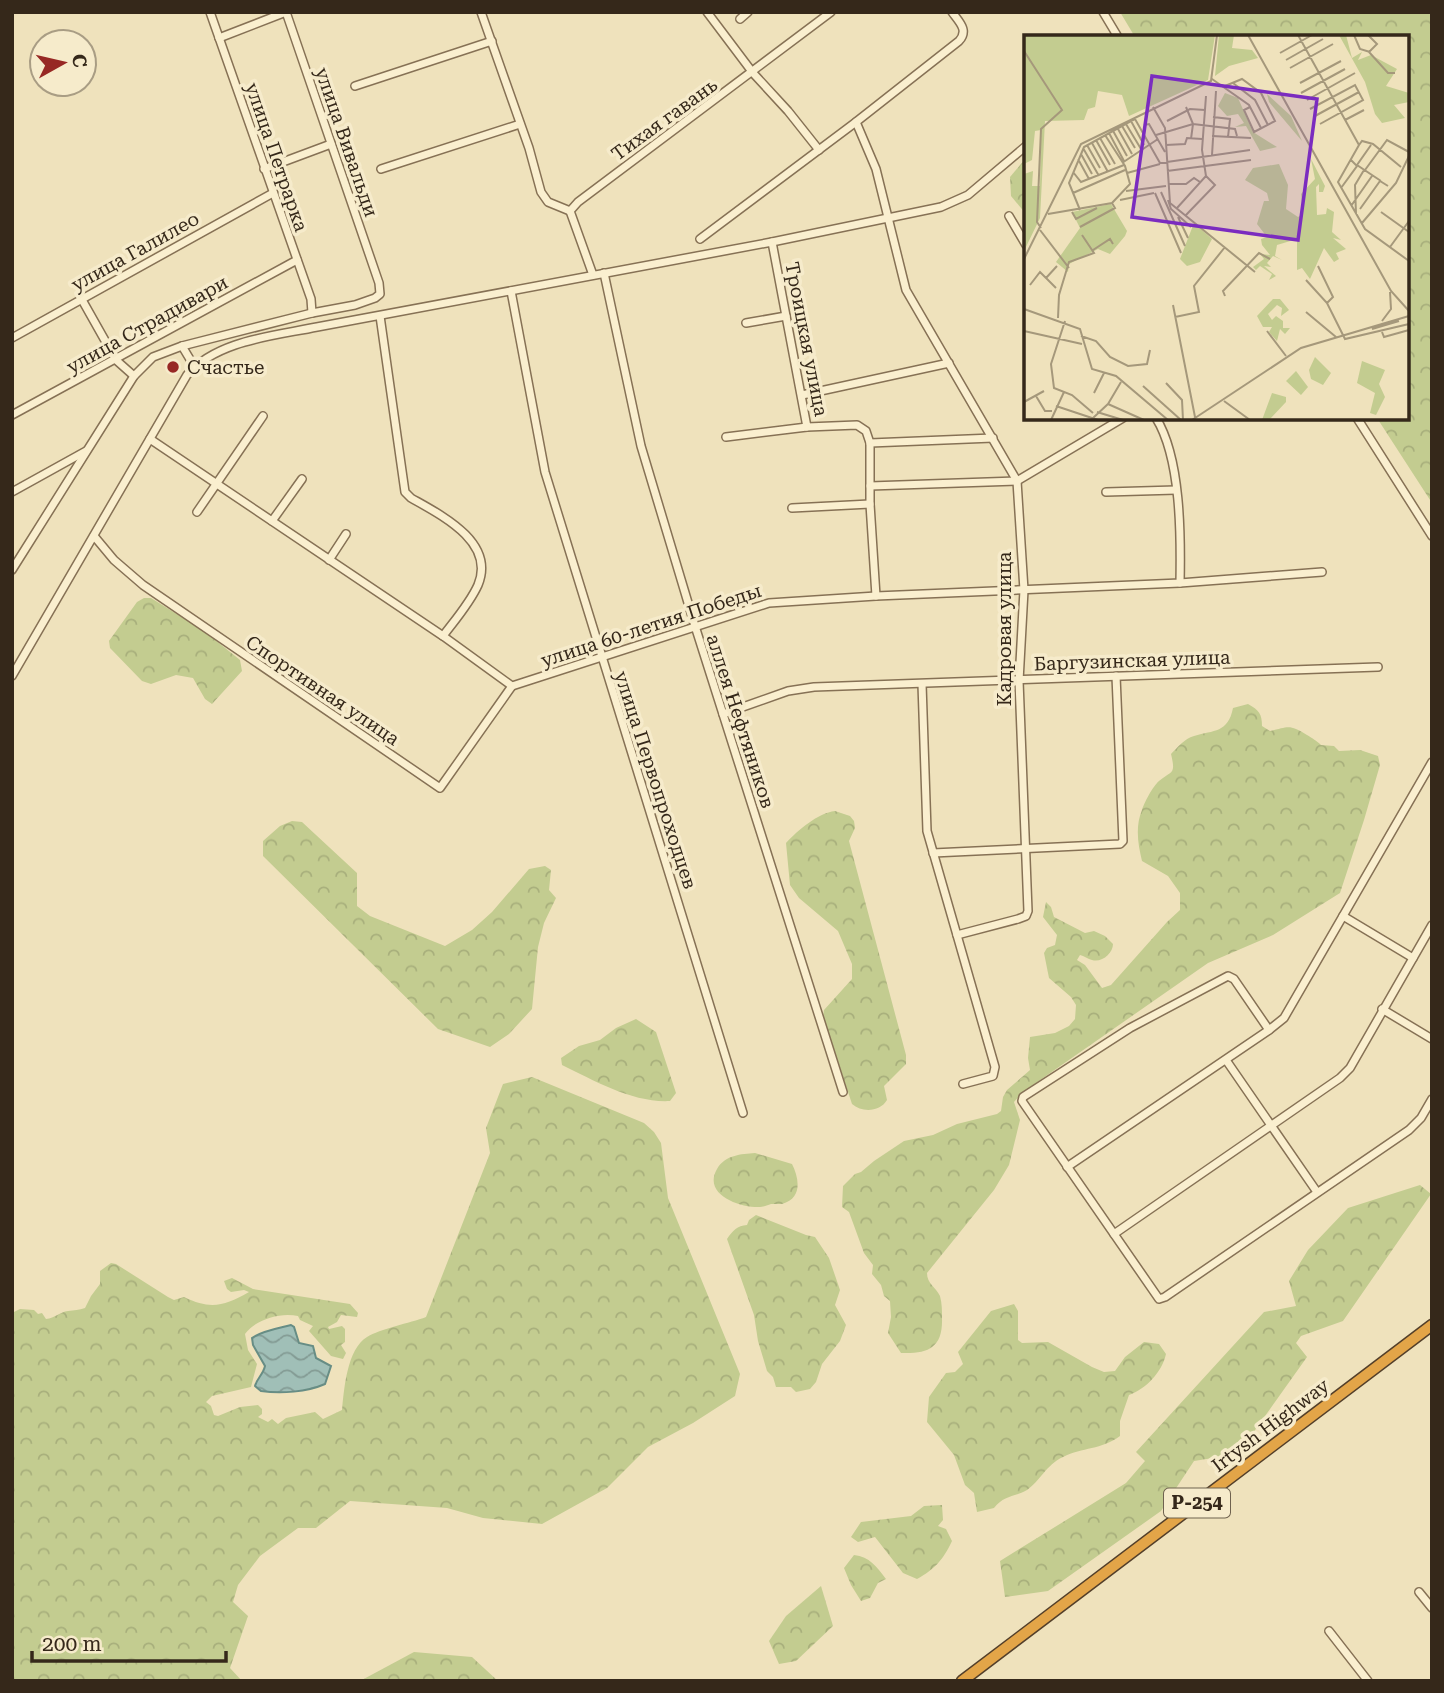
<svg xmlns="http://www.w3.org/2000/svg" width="1444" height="1693" viewBox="0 0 1444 1693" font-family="'Roboto Serif',serif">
	<defs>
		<pattern id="forest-crowns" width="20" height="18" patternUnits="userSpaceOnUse" patternTransform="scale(1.75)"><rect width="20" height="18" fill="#c3cc90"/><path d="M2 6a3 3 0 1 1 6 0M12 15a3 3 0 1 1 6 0" fill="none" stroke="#a8af7c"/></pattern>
		<pattern id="water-waves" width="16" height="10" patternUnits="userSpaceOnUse" patternTransform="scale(1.75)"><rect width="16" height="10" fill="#a0bfb7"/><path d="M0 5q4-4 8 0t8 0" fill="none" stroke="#839b94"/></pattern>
	</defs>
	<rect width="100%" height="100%" fill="#efe2bc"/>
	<g fill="url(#forest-crowns)">
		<polygon points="1120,12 1432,12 1432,503 1377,418 1407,418 1407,37 1135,37"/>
		<polygon points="1026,158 1026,214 1011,196 1010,177"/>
		<polygon points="144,598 151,598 204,631 240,660 242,671 212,704 205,699 193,678 176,675 151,684 142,681 110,648 109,641 137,602"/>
		<path d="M1248,704C1259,710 1262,714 1262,726L1270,731C1289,727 1289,724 1307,735C1313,739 1316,740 1321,745L1334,746L1339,751L1360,750L1378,756L1380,765L1364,820L1340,893L1273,935L1208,963L1023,1092L1014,1102L1020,1120L1009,1165L994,1190L927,1273C927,1284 936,1287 940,1296C942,1303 942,1311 942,1318C943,1348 928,1354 901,1353L888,1333L891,1317L890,1301L884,1296L881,1285L872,1274L873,1265L864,1253L849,1212L842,1207L843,1186L855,1174L861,1172L874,1161L904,1141L933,1135L957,1124L997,1114L1001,1111L1003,1097L1007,1090L1030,1070L1028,1058L1030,1037L1055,1033L1069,1026L1075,1019L1076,1005L1071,997L1049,978L1044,953L1047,948L1055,945L1057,935L1043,917L1046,902L1051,907L1054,917L1085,933L1094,931L1105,936L1113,944C1113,953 1102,963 1092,960C1088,959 1084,956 1080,955L1077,960L1085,965L1102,988L1111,985L1167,922L1180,910V893L1168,876L1142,861C1138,844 1135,827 1142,810C1144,803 1153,786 1159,781C1172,770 1176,775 1171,754C1178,747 1184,739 1194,736C1214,730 1228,733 1233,708Z"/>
		<path d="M835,811L850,816L854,821L855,828L849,841L906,1055V1064L884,1086L887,1100C880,1112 862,1113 852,1104L823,1016L824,1010L852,979V964L838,931L799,898L790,885L786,843C798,830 818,813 835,811Z"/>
		<polygon points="292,821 302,822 357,873 357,906 370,916 445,946 472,930 492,912 529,869 545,866 551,870 549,890 556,898 544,923 538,947 532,1009 509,1034 490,1047 438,1029 263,856 263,841 280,826"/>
		<path d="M636,1019L656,1032L676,1093L670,1101C633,1103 595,1081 562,1065L561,1058L579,1046L600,1040L616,1028Z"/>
		<path d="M532,1077L644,1123L654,1132L661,1143L668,1198L740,1374L735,1396L693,1423L648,1447L607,1488L542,1524L483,1518L447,1508L350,1501L316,1528H298L260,1556L238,1585L233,1602L248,1616L230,1668L242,1681H12V1313L20,1309L34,1310L38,1314L42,1313L46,1319C55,1318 60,1312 68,1311C74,1310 79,1310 85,1308L91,1296L100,1284V1271L111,1263L116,1264L168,1297L174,1300L184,1297C211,1310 224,1306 249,1292L244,1290L231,1292L227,1289L224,1281L232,1278L253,1289L350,1304L358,1313L357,1317L341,1315L337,1322L328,1327L329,1329L342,1326L345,1329V1342L341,1345L346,1353L343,1359L331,1356L309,1331L313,1326L300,1320L298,1316C281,1312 256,1319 245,1334L248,1350L257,1364L251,1387L212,1396L206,1402L211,1406L214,1415L218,1416L240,1407L258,1405L262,1409V1414L258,1417L268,1422L272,1419L278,1424L286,1418L315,1412L323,1419L342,1410C344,1389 347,1349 367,1337C380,1329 410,1323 426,1317L490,1153L486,1128L503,1084Z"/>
		<path d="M755,1153L792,1164C799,1178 803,1198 782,1204C781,1204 772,1204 771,1204C768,1205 763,1207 760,1207C741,1208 702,1195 717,1169C725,1155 741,1154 755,1153Z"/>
		<polygon points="1420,1185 1431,1194 1343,1321 1301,1336 1296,1343 1307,1357 1238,1454 1194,1461 1161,1511 1048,1591 1005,1597 1000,1561 1126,1483 1145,1461 1136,1452 1264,1312 1296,1306 1289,1281 1308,1250 1348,1208"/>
		<path d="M756,1215L806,1235L815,1237L829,1258L840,1290L835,1305L846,1325L840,1341L822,1364L816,1382L810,1389L796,1392L791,1387H776L773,1377L767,1371L758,1341L754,1315L727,1239C733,1230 737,1226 747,1225L749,1220Z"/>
		<path d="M1014,1304L1018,1311V1340L1022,1343L1048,1342L1092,1367L1104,1372L1115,1371L1125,1357L1144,1342L1159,1344L1166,1354C1162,1372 1146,1389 1129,1395L1120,1421V1436C1101,1450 1083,1447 1063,1457C1046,1465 1040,1481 1027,1490C1015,1497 1004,1495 994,1508L977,1512L974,1493L965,1485L954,1455L927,1422L929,1397L946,1373L955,1372L963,1364L958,1352L991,1311Z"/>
		<path d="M942,1505L943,1520L938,1526L946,1529L952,1541C943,1560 935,1569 917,1579L903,1573L875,1537L858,1542L851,1537L861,1522L911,1516L924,1506Z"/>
		<path d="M854,1555C870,1557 876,1566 886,1579L878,1583L870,1598L861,1601L851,1585L844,1568Z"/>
		<polygon points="821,1586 833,1626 796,1661 779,1664 769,1641 786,1616"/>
		<polygon points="414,1652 472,1657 498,1681 360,1681"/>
	</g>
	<path fill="url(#water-waves)" stroke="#678d85" stroke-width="2" d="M291,1325L294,1327L299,1343L313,1346L316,1358L331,1366L325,1384C307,1392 281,1394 261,1391L255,1386C257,1378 263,1375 265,1366L253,1345L252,1338C261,1331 279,1328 291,1325Z"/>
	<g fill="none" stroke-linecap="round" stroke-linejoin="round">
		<g stroke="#867155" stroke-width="10">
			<g id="minor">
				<polyline points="210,12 311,299 312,313"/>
				<polyline points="481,12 529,148 541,192 548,202 570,211"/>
				<polyline points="707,12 753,73 788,111 819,150"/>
				<polyline points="1103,12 1118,37"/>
				<polyline points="740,19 748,12"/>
				<polyline points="219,38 286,12"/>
				<polyline points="355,86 492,41"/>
				<polyline points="856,122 876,169 906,290 1017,481 1024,590 1019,681 1028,911 1026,916 1018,919 957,935"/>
				<polyline points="264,169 331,144"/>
				<polyline points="381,169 520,124"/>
				<polyline points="1009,216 1026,245"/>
				<path d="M700,239L856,122L959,41C969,30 959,22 952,12"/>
				<polyline points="772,242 807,427 857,425 866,431 870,443 870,504 876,596"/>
				<polyline points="604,273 641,446 695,626 843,1092"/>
				<polyline points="593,275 570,211 578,202 831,12"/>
				<polyline points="511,291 545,472 743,1113"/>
				<polyline points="81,298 116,360 134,376"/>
				<path d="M380,316L405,492L411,498C441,515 496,542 478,585C470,603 455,620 443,636"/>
				<polyline points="746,323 786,316"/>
				<polyline points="12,338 273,193"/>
				<polyline points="182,346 194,366"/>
				<polyline points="802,395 949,363"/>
				<polyline points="12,415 297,260"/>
				<path d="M1156,418C1181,458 1181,536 1180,583"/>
				<polyline points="1357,418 1432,536"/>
				<polyline points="726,437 807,427"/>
				<polyline points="150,439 443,636 512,686 769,603 876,596 1180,583 1322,572"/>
				<polyline points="870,443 993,438"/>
				<polyline points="870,486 1017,481 1123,418"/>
				<polyline points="12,492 86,451"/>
				<polyline points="1106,492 1176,490"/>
				<polyline points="792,508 870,504"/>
				<polyline points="197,512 263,416"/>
				<polyline points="272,521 302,479"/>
				<polyline points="94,536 114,560 143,585 440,788 512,686"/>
				<polyline points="329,560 346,534"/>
				<polyline points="12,570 134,376 153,357 182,346 312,313 355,305 375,298 380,294 379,283 286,12"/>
				<path d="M12,676L187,375C217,340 274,336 317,327L772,242L941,207L968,195L1026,146"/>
				<polyline points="922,684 927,831 995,1067 993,1076 963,1084"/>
				<polyline points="723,714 788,691 814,687 1378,667"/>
				<polyline points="933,853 1120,844 1123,841 1116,676"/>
				<polyline points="1343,916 1413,958"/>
				<polyline points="1382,1009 1432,1039"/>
				<polyline points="1269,1030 1234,979 1228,976 1130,1028 1023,1097 1022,1101 1159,1299 1165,1297 1409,1130 1421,1118 1432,1099"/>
				<polyline points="1226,1060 1317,1192"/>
				<polyline points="1067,1167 1269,1030 1284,1018 1432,762"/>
				<polyline points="1114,1234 1272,1125 1340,1078 1350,1068 1432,925"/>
				<polyline points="1419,1592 1432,1608"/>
				<polyline points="1329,1631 1368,1681"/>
			</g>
		</g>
		<g stroke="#533f2a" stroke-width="13">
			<polyline id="highway" points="962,1681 1432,1325"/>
		</g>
		<use href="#minor" stroke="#faefcf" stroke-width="7"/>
		<use href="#highway" stroke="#e3a548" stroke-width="10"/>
	</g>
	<circle fill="#972824" stroke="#f6ebcb" stroke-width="2.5" cx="173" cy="367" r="7"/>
	<g text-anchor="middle" stroke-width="7" stroke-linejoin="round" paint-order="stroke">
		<rect fill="#f6ebcb" stroke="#6f624f" stroke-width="2" x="1164" y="1488.5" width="66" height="29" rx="5"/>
		<g font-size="18" font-weight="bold" fill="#35281a">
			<text x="1197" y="1509">Р-254</text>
		</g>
		<g font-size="19" fill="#35281a" stroke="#f6ebcb">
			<text transform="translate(664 119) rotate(-36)" y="7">Тихая гавань</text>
			<text transform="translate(347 142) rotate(71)" y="7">улица Вивальди</text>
			<text transform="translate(277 157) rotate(71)" y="7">улица Петрарка</text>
			<text transform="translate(135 251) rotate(-29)" y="7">улица Галилео</text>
			<text transform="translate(147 324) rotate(-29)" y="7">улица Страдивари</text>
			<text transform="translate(807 339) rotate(79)" y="7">Троицкая улица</text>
			<text transform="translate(651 625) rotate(-18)" y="7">улица 60-летия Победы</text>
			<text transform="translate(1004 629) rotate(-90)" y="7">Кадровая улица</text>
			<text transform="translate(1132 660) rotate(-2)" y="7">Баргузинская улица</text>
			<text transform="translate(323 690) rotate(34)" y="7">Спортивная улица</text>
			<text transform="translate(741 721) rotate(72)" y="7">аллея Нефтяников</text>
			<text transform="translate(656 780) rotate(72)" y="7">улица Первопроходцев</text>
			<text transform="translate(1270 1425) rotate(-37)" y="7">Irtysh Highway</text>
		</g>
		<g font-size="19" fill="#35281a" stroke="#f6ebcb" text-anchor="start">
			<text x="187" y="374">Счастье</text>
		</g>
	</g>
	<g transform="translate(1024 35)">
		<rect width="385" height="385" fill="#efe2bc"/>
		<path d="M315,0H322L328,23L338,17L334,25L347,20L373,34L362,51L385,58V67L370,70L381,83L358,88L351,79L341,47ZM87,169L103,196L101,201L86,219L74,214L45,229L44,237L32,227L56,193L48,177Z" fill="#c3cc90"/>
		<path d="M0,0H191L184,45L105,81L98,60L74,56L71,72L64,74L60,85L21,86L16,183L0,216V139L9,136L8,151H16L17,95L11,96L8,125L0,129ZM195,0H210L208,13L228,15L234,23L205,31L191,41ZM201,58L214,63L229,97L253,112L236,116L222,91L211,92L220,88L214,79L203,81L194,71ZM243,59L267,81L278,106L245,67ZM287,124L301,151L299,157H295V149L292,152L293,180L302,179L303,173L310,177L308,197L317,205L309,203L322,214L312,218L315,224L310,227L300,213L286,244L278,233L273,235V204L253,210L251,221L258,225L249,221L243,228L247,232L240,231L252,241L245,245L248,239L236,231L232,235L229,232L240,224L236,219L246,220L238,210L237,204L243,202L233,189L240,166H245L243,158L221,145L229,133L255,129L264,150L262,174L274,182L279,179L277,159L291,144ZM170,188L188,204L176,227L163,231L156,224ZM249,264H256L265,275L257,281L258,273L253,270L244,279L248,285L252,281L259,286V293H266L261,299L256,294L253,306L245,297L248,292H239L233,281ZM291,322L307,338L299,350L287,344L285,335ZM338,326L361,335L355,349L361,362L352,380L346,378L351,358L333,348ZM272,336L284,352L277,360L262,346ZM248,358L262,362V367L245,385H238Z" fill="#c3cc90"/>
		<path fill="none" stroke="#a5987b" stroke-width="2" d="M224,0L367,256L385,276M274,0L335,110L314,147L341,194L385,226M330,0L336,14L346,17M344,0L353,9L345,17L364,38H371M0,16L38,75L17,94L13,187L17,193M256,18L288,0M262,25L299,4M266,33L309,9M188,44L225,70L237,93M209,48L231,65L244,90M276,48L317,26M201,51L218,44L237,58L251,86L230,97L220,75L226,72M277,58L321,34M283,65L331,38M129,72L141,93L146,168L231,237M162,72L169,89L167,104M286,74L331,50L339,65L296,89M291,81L335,57M189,82L206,84L204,102M321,85L340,75M107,86L111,84L136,128H143M107,86L120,110M143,86L166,74L181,75M102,89L117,114M120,90L125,89L141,117M98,91L111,113M88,94L103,121M94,94L108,119M85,98L100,126M132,100L169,89L211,94L213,101M188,101L227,103M76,103L91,129M72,105L86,130M68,108L84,137M63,110L76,133M142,110L161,109L163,103L178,104M335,110L338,106L349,109L377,132M347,110L333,130L357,146M59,113L75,141M57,119L68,139M188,120L192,56M54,124L65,144M143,127L226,115M98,128L134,104M341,135L363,105L385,117M143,136L227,125M49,137L57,147L100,130M103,138L136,129M144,149H162L170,143L176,147M317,153L333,131L326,124M102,156L142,151M137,157L161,211M49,158L101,135M131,158L157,218M96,165L130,158M144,165L147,174L167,192M327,171L348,141M153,173L182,141L178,115L182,61M336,174L356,146L364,151M56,175L45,148L60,112L107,86M48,177L52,184L73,173M357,177L385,197M24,179L88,168L106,149L101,131L81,100M332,179L331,150L340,135M162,180L191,150L182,141M154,182L164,203M338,188L372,148L385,121M56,192L91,173L88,168M16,195L45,233M366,212L385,186M69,215L86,204L89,209M0,224L57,109L187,46L193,0M294,231L309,262L303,268M282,245L303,268L321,304L385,289M6,250L16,237L22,243M32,253L22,243L33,231M201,261L199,256L235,218L246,224M149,270L171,382M0,274L56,294L68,334L92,341L144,385M282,277L312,302M151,282L175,277L170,251L201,212M34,283L35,260L45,227L70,218L58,200M41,286L27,329L30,353L48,360L69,378M358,286L367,274L366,257M348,294L375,286M0,296L58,309M243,296L262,321M358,297L360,302L385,295M57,301L72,306L86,322L104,331L123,329L126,315M142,348L158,365L159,385M119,351L157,385M70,358L80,338M12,361L21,376H28M200,366L226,385M0,367L20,356M84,369L97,347M32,371L74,385M73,377L99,385M69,383L84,369L120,385M27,385L40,357M168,385L277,313L385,281"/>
		<path fill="#7b2cbf" fill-opacity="0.15" stroke="#7b2cbf" stroke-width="3.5" d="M128,41L293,64L274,205L108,182Z"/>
		<rect width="385" height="385" fill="none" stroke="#35281a" stroke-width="3.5"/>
	</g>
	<rect width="1444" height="1693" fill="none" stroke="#35281a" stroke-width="28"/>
	<g transform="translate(63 63) rotate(82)"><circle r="33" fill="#f6ebcb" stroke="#a99d84" stroke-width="2"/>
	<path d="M0-5L12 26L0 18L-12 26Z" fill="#972824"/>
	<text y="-10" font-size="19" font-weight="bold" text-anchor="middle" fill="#35281a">С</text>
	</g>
	<path d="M32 1651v10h194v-10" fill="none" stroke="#35281a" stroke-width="3.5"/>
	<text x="42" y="1651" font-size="21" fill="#35281a" stroke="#f6ebcb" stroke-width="5" paint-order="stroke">200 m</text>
</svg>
